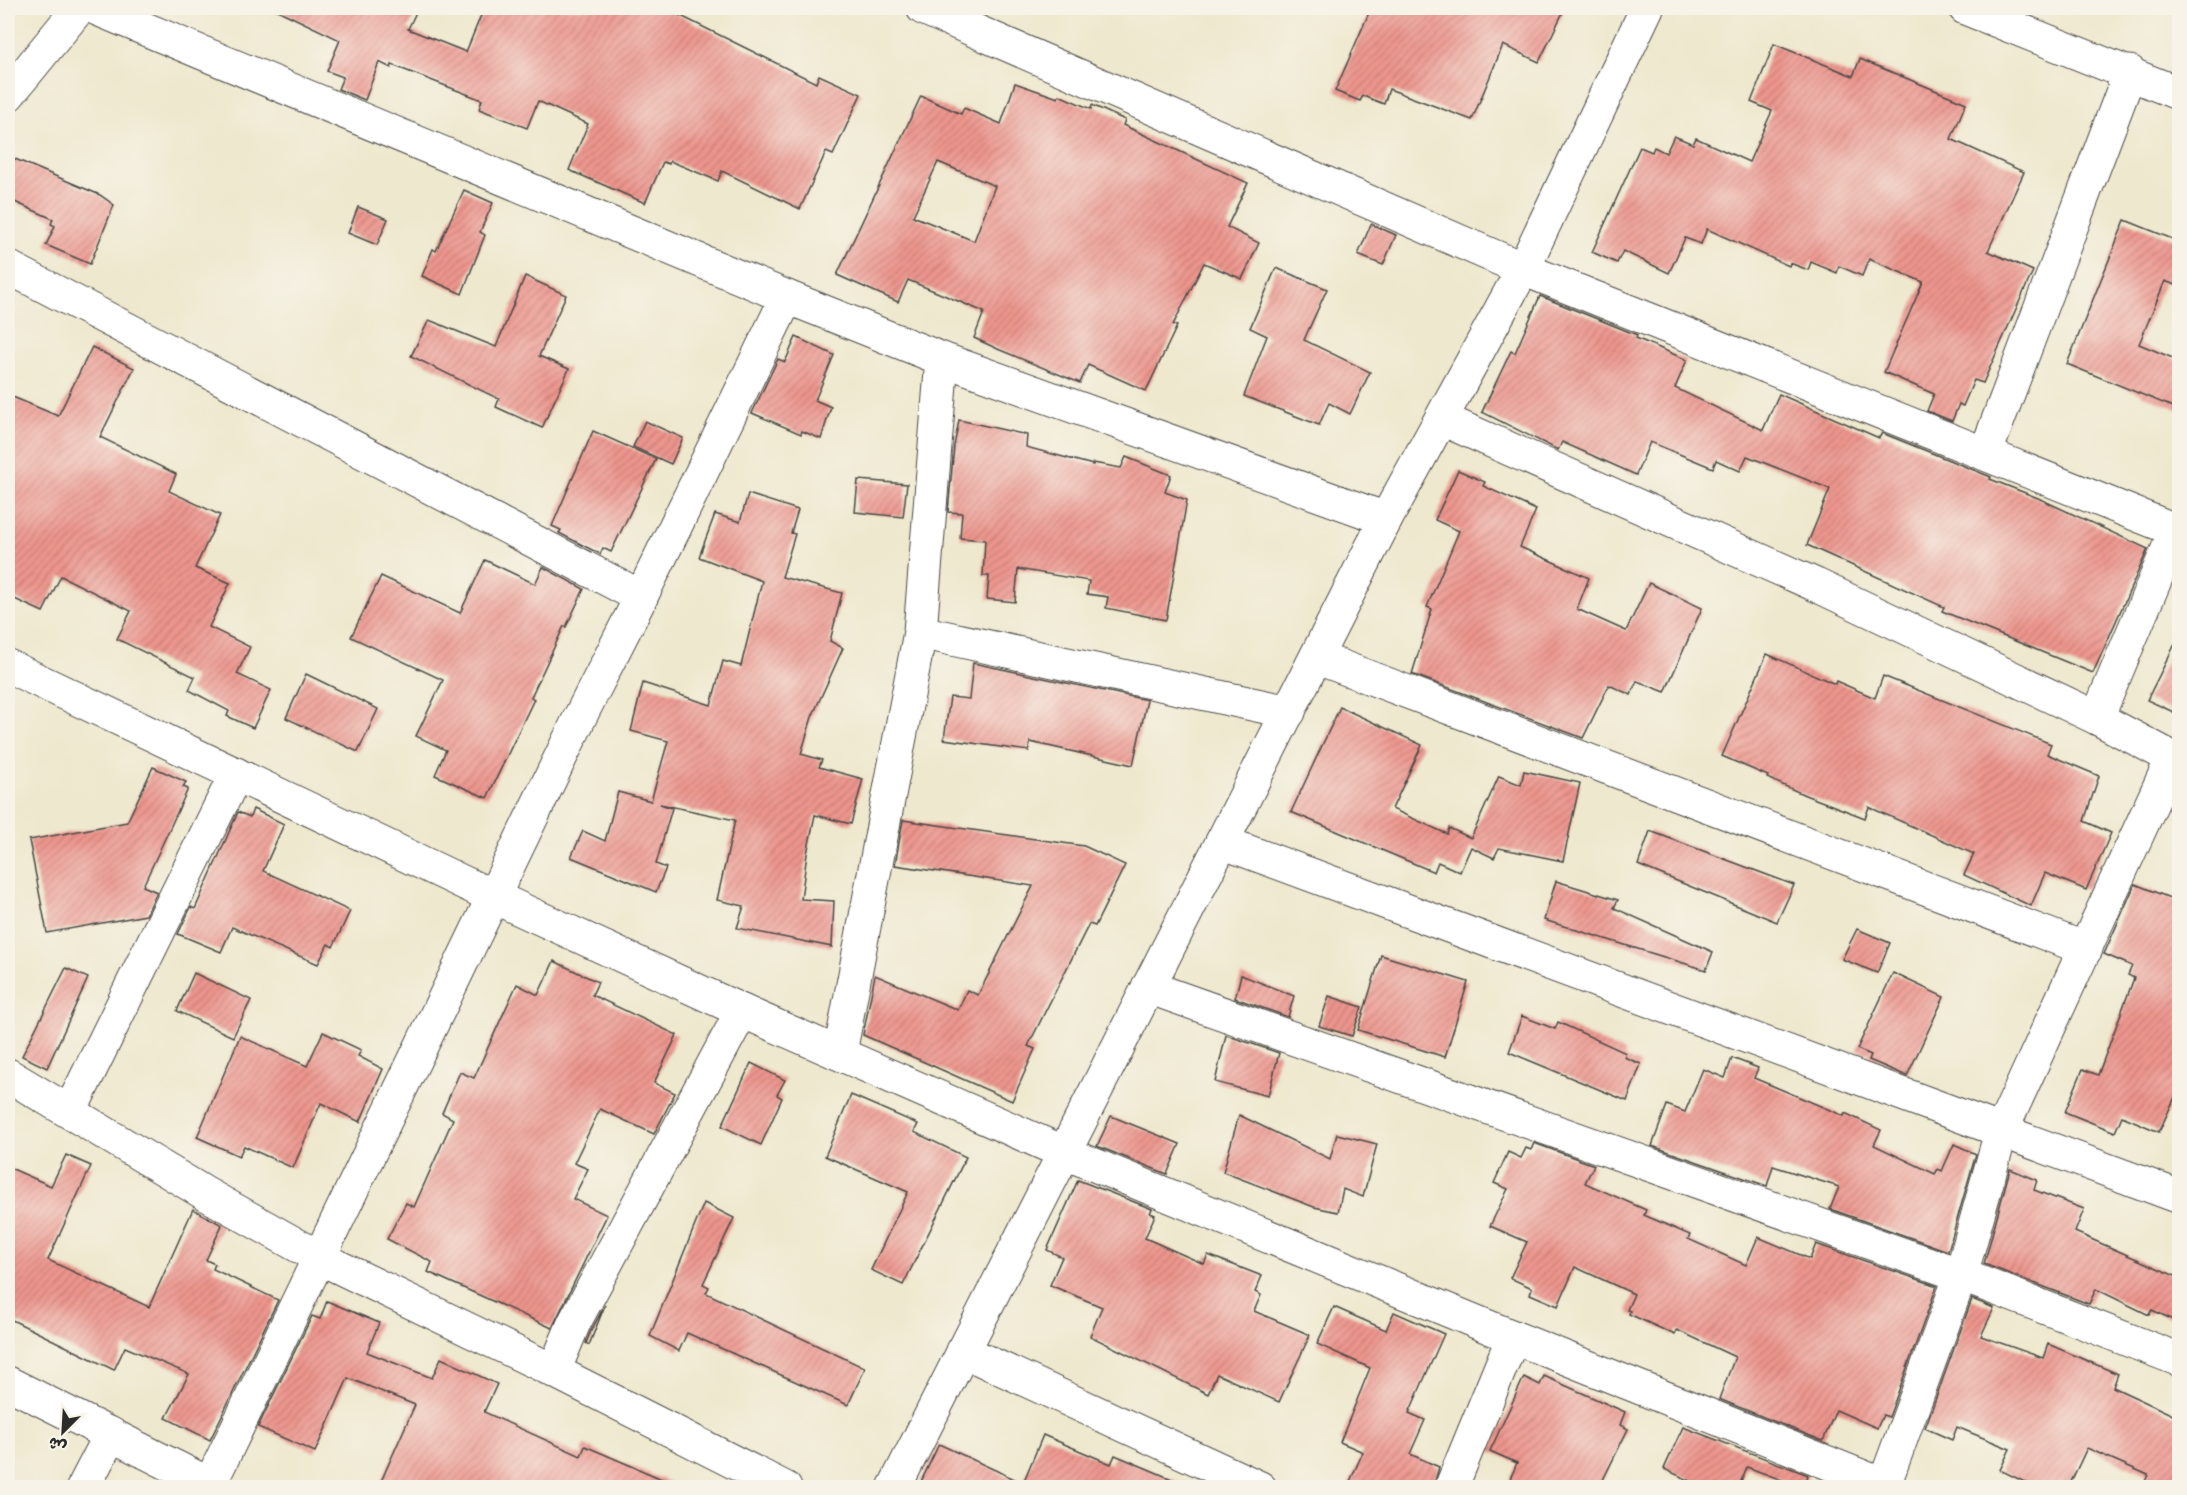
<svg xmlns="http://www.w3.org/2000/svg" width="2187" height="1495" viewBox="0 0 2187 1495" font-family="'Shantell Sans','Playpen Sans Arabic',sans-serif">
	<defs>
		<pattern id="building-hatch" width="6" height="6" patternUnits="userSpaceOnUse" patternTransform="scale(1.5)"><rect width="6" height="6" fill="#ee968e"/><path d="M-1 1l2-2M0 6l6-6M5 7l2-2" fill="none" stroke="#c17b74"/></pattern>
	</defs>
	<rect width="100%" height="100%" fill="#f7f3e8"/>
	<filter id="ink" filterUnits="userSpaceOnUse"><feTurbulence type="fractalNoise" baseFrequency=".0167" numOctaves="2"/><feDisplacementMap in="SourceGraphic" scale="12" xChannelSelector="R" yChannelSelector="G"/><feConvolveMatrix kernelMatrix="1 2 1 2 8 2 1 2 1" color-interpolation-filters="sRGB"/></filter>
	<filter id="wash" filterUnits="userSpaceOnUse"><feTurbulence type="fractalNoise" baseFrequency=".008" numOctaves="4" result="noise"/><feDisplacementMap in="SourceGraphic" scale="24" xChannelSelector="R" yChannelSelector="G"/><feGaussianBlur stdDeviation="1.35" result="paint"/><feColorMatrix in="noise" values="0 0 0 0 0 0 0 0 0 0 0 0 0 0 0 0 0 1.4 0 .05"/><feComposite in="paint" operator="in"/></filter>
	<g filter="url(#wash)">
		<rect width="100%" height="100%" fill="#eee8ce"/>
		<g id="blocks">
			<g fill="url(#building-hatch)" fill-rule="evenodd">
				<polygon points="273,8 418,8 408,29 466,52 484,8 665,8 816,83 819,75 861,94 833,155 826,152 800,209 722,171 718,181 670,161 669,164 663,162 645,203 569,170 588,124 538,101 527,128 479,109 482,100 392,65 391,68 379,62 365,100 338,89 343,77 327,71 340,40"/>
				<polygon points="1371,8 1565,8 1539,62 1503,45 1472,120 1389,89 1384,104 1363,96 1360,101 1335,91"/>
				<polygon points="1774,44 1853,76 1860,59 1966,103 1951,139 2024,172 1988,251 2033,271 1983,383 1974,380 1963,406 1959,404 1952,421 1927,411 1934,394 1884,372 1923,282 1869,259 1862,276 1839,266 1837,273 1811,262 1808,270 1790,263 1789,266 1707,229 1701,244 1685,238 1669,273 1623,251 1617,263 1592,252 1640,147 1652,152 1654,147 1666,153 1674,136 1693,144 1696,138 1749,162 1772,111 1751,102"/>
				<path d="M1015,83L1058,98L1059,95L1091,109L1092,105L1125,120L1123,125L1248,183L1227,227L1259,243L1242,279L1204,263L1173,325L1177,326L1146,391L1088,365L1080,383L1000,350L974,338L984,312L908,280L898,302L837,275L921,96L961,114L964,108L1001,124ZM938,162L995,186L974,241L913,216Z"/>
				<polygon points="8,156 100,195 114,205 90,264 46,245 55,226 51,224 53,219 8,199"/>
				<polygon points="464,190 493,203 480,232 485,235 462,294 422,276 433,249 436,251"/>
				<polygon points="358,207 388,219 377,245 348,233"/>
				<polygon points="2125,220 2180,242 2180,287 2165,281 2139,344 2180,361 2180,410 2067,364"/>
				<polygon points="1371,224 1396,235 1383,265 1358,255"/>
				<polygon points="1276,268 1327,289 1304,340 1370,372 1350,414 1329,403 1319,425 1244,396 1267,336 1250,328"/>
				<polygon points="525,276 566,295 539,356 569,369 542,428 496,407 499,399 411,356 429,320 496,347"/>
				<polygon points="1540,296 1637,335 1636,338 1687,360 1675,388 1763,430 1779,394 1879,438 1882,433 1991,477 1990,479 2038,498 2148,549 2093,673 1942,611 1944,607 1807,545 1830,489 1747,456 1740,471 1716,460 1713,468 1650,442 1636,475 1562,442 1558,450 1482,412 1511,351 1515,353"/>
				<polygon points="796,337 834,355 815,400 831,407 821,439 802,431 801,434 752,413 778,359 785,362"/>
				<polygon points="92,347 134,368 100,437 176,474 169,491 220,515 195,568 230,583 209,627 250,647 237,674 271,690 253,728 227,716 229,711 189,690 195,677 117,639 131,611 61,576 43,612 8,596 8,395 58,416"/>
				<polygon points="959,420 1027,435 1026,447 1093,465 1093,463 1121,468 1126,457 1171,475 1165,492 1187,500 1166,620 1106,608 1108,597 1087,594 1089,581 1018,569 1015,602 987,599 989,576 983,576 985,540 960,538 962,513 948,512 954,446"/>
				<polygon points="645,421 683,438 671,464 633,447"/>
				<polygon points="593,431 656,459 611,552 603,548 600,554 559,533 561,530 552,526"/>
				<polygon points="1458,470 1485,482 1483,486 1536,510 1520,547 1589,578 1577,609 1626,631 1649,583 1702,608 1665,692 1637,681 1631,695 1609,685 1583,738 1412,674 1432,609 1427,607 1459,531 1435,520"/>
				<polygon points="858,480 907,484 903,517 855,512"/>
				<polygon points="748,494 798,510 791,533 795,534 782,577 842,593 830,641 843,648 812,717 801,754 822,760 819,767 863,779 851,824 815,815 807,854 801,899 834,901 832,947 737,928 744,906 717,900 735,820 660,804 672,808 656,864 666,868 656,892 571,857 583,831 605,841 618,792 651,801 668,741 631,731 643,683 711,705 723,661 741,666 762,581 699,557 715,514 740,522"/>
				<polygon points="485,560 535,584 543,567 584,589 566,627 564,626 531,697 534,699 487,798 435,775 446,750 416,736 443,680 351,637 381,576 460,613"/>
				<polygon points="2180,634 2180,715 2147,700"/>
				<polygon points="1767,654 1835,684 1836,681 1875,698 1883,676 2051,744 2047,754 2099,776 2084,821 2111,833 2086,890 2045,873 2031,906 1964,875 1974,854 1869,807 1865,818 1805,795 1767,778 1768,776 1722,756"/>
				<polygon points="973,663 1147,700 1133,765 1030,742 1029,751 944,739 950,697 969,699"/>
				<polygon points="306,674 378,709 358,752 286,718"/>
				<polygon points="1340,707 1422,745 1392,809 1447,834 1449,828 1471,838 1499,776 1521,785 1524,771 1580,783 1563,861 1499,848 1494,858 1471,847 1460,872 1438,862 1434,872 1291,812"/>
				<polygon points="153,767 186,782 183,787 188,789 143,886 157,892 146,915 47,933 29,840 127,822"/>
				<polygon points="253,809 284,824 263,871 350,911 333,947 328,944 318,964 232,927 221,952 178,934 191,907 195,909 238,812 250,817"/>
				<polygon points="903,820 1084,846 1125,865 1095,926 1089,924 1028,1046 1035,1049 1012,1101 863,1035 875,975 958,1010 967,990 978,995 1033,886 895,865"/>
				<polygon points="1650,831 1794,885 1777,922 1638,865"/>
				<polygon points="1556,881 1618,900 1614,908 1713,952 1706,970 1544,920"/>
				<polygon points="2135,884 2180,902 2180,1086 2159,1132 2122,1116 2115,1132 2065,1112 2083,1069 2098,1075 2134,978 2128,975 2132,966 2104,954"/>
				<polygon points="1857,929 1890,943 1877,973 1842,959"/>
				<polygon points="1381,955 1468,982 1445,1057 1358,1030"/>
				<polygon points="554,961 598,982 592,995 677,1035 654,1083 675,1093 654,1134 600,1109 574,1163 588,1169 573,1199 607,1215 552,1328 428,1272 432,1262 387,1239 406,1203 414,1207 453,1119 442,1113 460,1072 474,1078 517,984 538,995"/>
				<polygon points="66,968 88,978 47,1068 22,1056"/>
				<polygon points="194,973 251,1000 233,1037 177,1011"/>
				<polygon points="1893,973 1944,997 1907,1076 1869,1060 1871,1055 1857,1049"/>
				<polygon points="1241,975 1294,996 1288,1017 1235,998"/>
				<polygon points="1329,996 1362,1007 1352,1036 1319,1026"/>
				<polygon points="1522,1016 1555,1029 1558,1022 1626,1053 1624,1057 1641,1064 1627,1101 1509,1052"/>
				<polygon points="323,1032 361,1050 358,1056 383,1069 360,1122 321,1103 293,1168 244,1146 239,1156 197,1137 240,1036 307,1066"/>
				<polygon points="1226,1035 1279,1053 1268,1096 1215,1082"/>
				<polygon points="1732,1058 1758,1068 1754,1078 1844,1116 1845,1113 1881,1130 1874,1145 1935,1174 1938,1169 1942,1171 1954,1144 1976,1154 1948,1251 1830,1209 1839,1187 1773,1166 1767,1186 1652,1146 1667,1105 1685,1112 1703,1069 1725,1078"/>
				<polygon points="751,1063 785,1080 777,1095 782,1098 761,1145 722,1126"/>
				<polygon points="851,1095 918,1124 914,1132 966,1157 903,1285 871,1270 908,1192 825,1156"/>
				<polygon points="1239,1115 1330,1159 1337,1134 1377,1144 1363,1197 1343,1189 1338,1212 1314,1207 1223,1172"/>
				<polygon points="1111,1116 1180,1144 1167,1174 1097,1146"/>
				<polygon points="1534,1143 1594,1165 1585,1183 1646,1210 1644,1215 1690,1235 1688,1239 1746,1265 1758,1237 1810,1259 1816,1244 1937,1286 1889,1417 1883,1415 1877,1428 1836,1410 1823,1441 1719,1399 1735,1357 1677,1330 1675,1335 1629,1314 1630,1311 1627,1310 1634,1294 1575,1267 1558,1306 1530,1294 1532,1288 1510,1278 1527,1242 1490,1226 1508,1189 1494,1183 1508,1152 1521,1158 1526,1148 1531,1150"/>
				<polygon points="66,1155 91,1166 48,1260 149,1307 193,1209 222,1225 206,1260 215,1264 213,1269 278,1300 210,1440 166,1418 189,1374 125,1347 114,1370 8,1318 8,1167 51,1186"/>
				<polygon points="2010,1169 2037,1180 2034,1190 2084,1209 2075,1232 2180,1278 2180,1323 2152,1310 2149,1315 2096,1289 2089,1304 1984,1264"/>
				<polygon points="1078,1180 1152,1209 1150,1213 1155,1215 1145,1238 1204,1264 1208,1255 1262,1276 1255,1292 1261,1295 1254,1311 1310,1335 1279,1402 1217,1374 1208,1394 1090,1336 1102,1307 1050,1285 1062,1257 1047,1250"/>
				<polygon points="704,1203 734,1218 703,1284 709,1287 706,1293 865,1368 848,1405 687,1333 679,1351 650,1336"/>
				<polygon points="1972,1299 1994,1308 1981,1336 2043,1358 2048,1344 2118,1374 2113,1387 2177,1417 2180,1411 2180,1488 2142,1488 2148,1475 2087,1448 2068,1488 2037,1488 2000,1470 2010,1449 1957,1427 1952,1440 1925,1428"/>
				<polygon points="327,1301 379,1323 367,1352 432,1378 441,1358 497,1384 484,1412 581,1456 585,1446 683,1488 378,1488 415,1405 348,1378 315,1452 258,1427 312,1316 320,1319"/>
				<polygon points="605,1305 589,1345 586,1343 591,1331"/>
				<polygon points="1334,1307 1386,1330 1394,1312 1444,1334 1409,1413 1425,1420 1410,1454 1439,1467 1433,1488 1347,1488 1363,1452 1340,1442 1370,1368 1317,1344"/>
				<polygon points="1544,1376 1625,1412 1620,1425 1628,1429 1599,1488 1506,1488 1517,1463 1490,1451 1524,1377 1540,1385"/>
				<polygon points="1683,1427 1808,1475 1803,1488 1747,1467 1738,1488 1706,1488 1664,1469"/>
				<polygon points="1043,1435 1111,1464 1115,1455 1193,1488 918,1488 939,1444 1023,1483"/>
			</g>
		</g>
	</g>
	<g filter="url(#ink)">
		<use href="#blocks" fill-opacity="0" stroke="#484743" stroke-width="1.5"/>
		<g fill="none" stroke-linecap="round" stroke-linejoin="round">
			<g stroke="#484743" stroke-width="35">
				<g id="minor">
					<polyline points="95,8 787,297 942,359 1386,519"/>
					<polyline points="923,8 1523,269 2180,532"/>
					<polyline points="1965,8 2180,94"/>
					<polyline points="8,95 79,8"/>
					<polyline points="8,267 641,597"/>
					<polyline points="1442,419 1816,585 2097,718 2180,762"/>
					<polyline points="1986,452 2130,72"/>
					<polyline points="920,632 1289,712"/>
					<polyline points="1318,658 2086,949"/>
					<polyline points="8,666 494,897 742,1011 1063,1152 1513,1337 1891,1488"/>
					<polyline points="2097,718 2176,530"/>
					<polyline points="1222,842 2180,1197"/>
					<polyline points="1148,987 1961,1275 2180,1360"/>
					<polyline points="840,1053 920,632 942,359"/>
					<polyline points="8,1075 206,1194 320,1258 554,1371 785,1488"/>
					<polyline points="70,1111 236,774"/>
					<polyline points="963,1351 1260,1488"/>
					<polyline points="554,1371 574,1323 742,1011"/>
					<polyline points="8,1383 217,1488"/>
					<polyline points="210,1484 581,715 641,597 787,297"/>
					<polyline points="83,1488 111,1434"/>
					<polyline points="1451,1488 1513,1337"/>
					<polyline points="1883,1488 1961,1275 2001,1132 2172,759"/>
				</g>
			</g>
			<g stroke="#484743" stroke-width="35">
				<polyline id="tertiary" points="894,1488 1386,519 1523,269 1647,8"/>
			</g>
			<use href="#minor" stroke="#fff" stroke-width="33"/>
			<use href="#tertiary" stroke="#fff" stroke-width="33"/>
		</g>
	</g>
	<rect width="2187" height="1495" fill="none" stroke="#f7f3e8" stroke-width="30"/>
	<g transform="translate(63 1432) rotate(204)" stroke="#f7f3e8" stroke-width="4.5" paint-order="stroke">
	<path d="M0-4.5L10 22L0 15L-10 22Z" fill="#2b2b2b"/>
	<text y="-9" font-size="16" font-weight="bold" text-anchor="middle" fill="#2b2b2b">ش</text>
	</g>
</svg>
